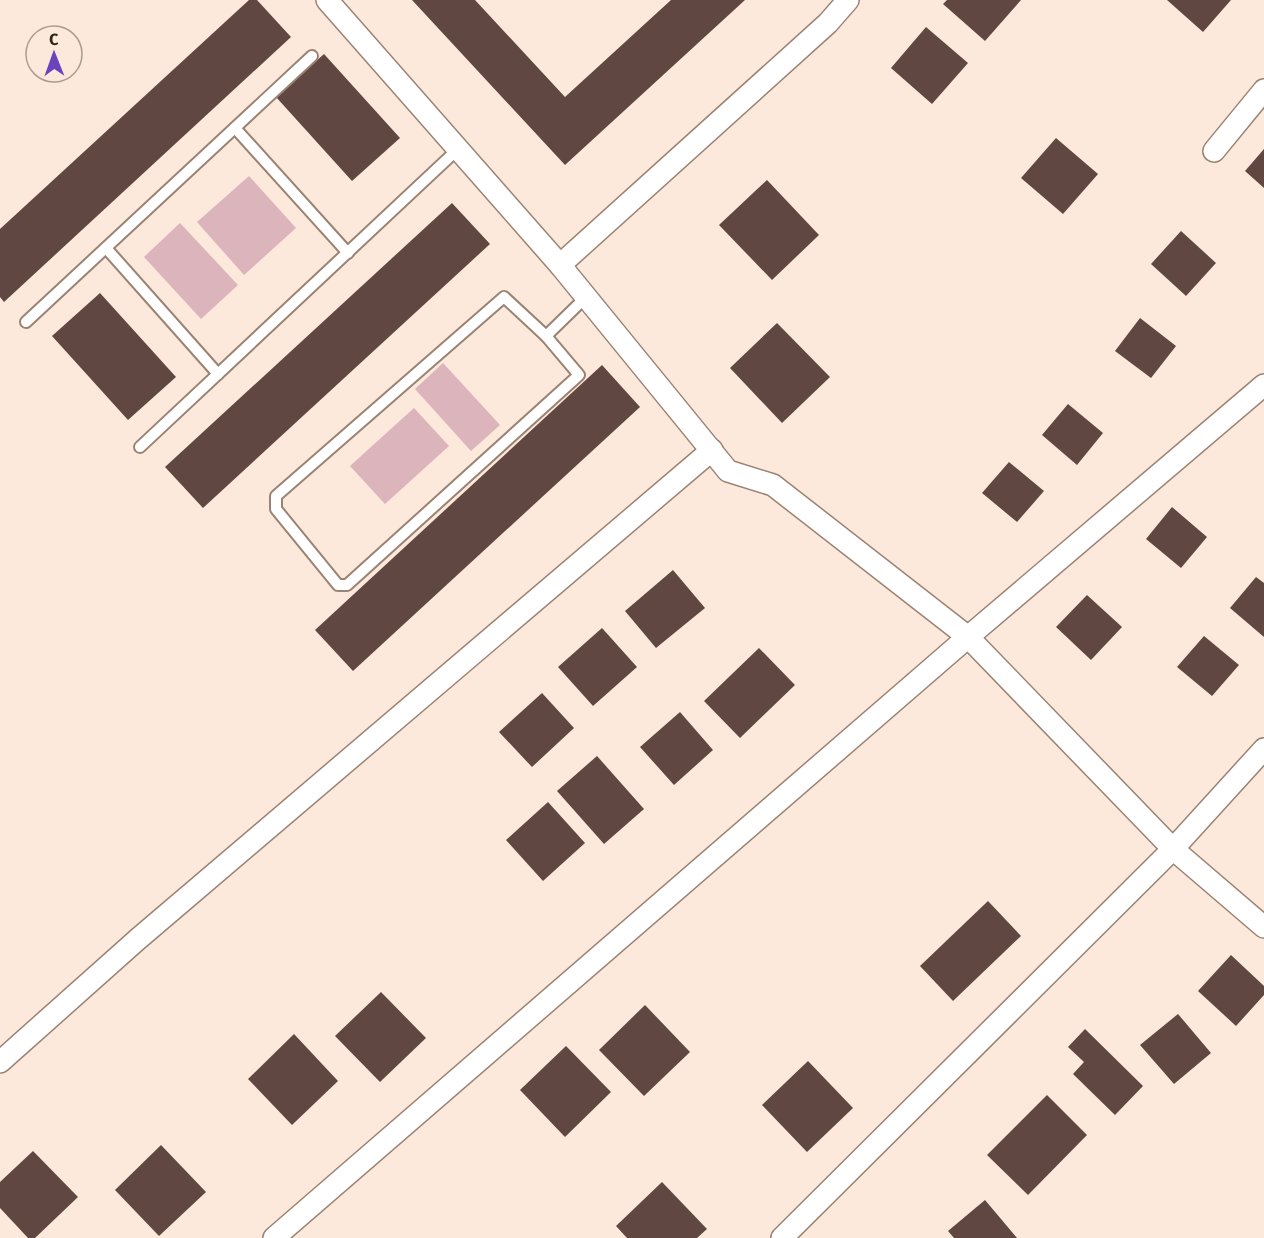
<svg xmlns="http://www.w3.org/2000/svg" width="1264" height="1238" font-family="'Fira Sans',sans-serif">
<rect width="100%" height="100%" fill="#fde9db"/>
<!-- green -->
<g fill="#dcb4bb">
<polygon points="249,176 296,228 244,275 197,222"/>
<polygon points="180,223 238,285 201,319 144,257"/>
<polygon points="443,363 500,425 471,451 415,389"/>
<polygon points="414,408 449,446 385,504 350,466"/>
</g>
<!-- building -->
<g fill="#604742">
<polygon points="249,0 257,0 291,37 4,302 0,297 0,229"/>
<polygon points="412,0 475,0 565,97 671,0 745,0 565,165"/>
<polygon points="947,0 1021,0 985,41 943,4"/>
<polygon points="1167,0 1231,0 1203,32"/>
<polygon points="926,27 968,63 932,104 891,68"/>
<polygon points="324,54 400,138 352,181 276,97"/>
<polygon points="1056,138 1098,174 1063,214 1021,178"/>
<polygon points="1264,149 1264,188 1245,171"/>
<polygon points="767,180 819,235 772,280 719,225"/>
<polygon points="452,203 490,244 203,508 165,467"/>
<polygon points="1181,231 1216,263 1186,296 1151,264"/>
<polygon points="100,293 176,377 128,420 52,336"/>
<polygon points="1140,318 1176,346 1151,378 1115,351"/>
<polygon points="777,323 830,377 782,423 730,368"/>
<polygon points="602,365 640,407 353,671 315,630"/>
<polygon points="1068,404 1103,433 1077,465 1042,435"/>
<polygon points="1009,462 1044,491 1017,522 982,493"/>
<polygon points="1172,507 1207,537 1181,568 1146,539"/>
<polygon points="673,570 705,608 656,648 625,611"/>
<polygon points="1256,577 1264,583 1264,637 1230,608"/>
<polygon points="1087,595 1122,627 1091,660 1056,627"/>
<polygon points="602,628 637,667 593,706 558,667"/>
<polygon points="1204,636 1239,665 1212,696 1177,667"/>
<polygon points="759,648 795,685 740,738 704,701"/>
<polygon points="542,693 574,728 532,767 499,732"/>
<polygon points="680,712 713,750 674,785 640,747"/>
<polygon points="597,756 644,809 604,844 557,791"/>
<polygon points="548,802 585,843 543,881 506,840"/>
<polygon points="988,901 1021,936 953,1001 920,966"/>
<polygon points="1231,955 1264,986 1264,995 1236,1026 1198,991"/>
<polygon points="381,992 426,1038 380,1082 335,1036"/>
<polygon points="645,1005 690,1052 644,1096 599,1050"/>
<polygon points="1178,1014 1211,1053 1174,1084 1140,1045"/>
<polygon points="1085,1029 1143,1086 1115,1115 1073,1074 1084,1062 1068,1047"/>
<polygon points="294,1034 338,1081 292,1125 248,1079"/>
<polygon points="566,1046 611,1092 565,1137 520,1090"/>
<polygon points="808,1061 853,1108 807,1152 762,1105"/>
<polygon points="1047,1095 1087,1135 1028,1195 987,1155"/>
<polygon points="161,1145 206,1192 159,1236 115,1190"/>
<polygon points="33,1151 78,1197 35,1238 28,1238 0,1208 0,1182"/>
<polygon points="662,1182 707,1229 697,1238 627,1238 616,1226"/>
<polygon points="985,1200 1017,1238 954,1238 948,1231"/>
</g>
<g fill="none" stroke-linecap="round" stroke-linejoin="round">
<!-- lane casing -->
<g stroke="#9a8373" stroke-width="14">
<g id="lane">
<polyline points="235,128 348,253"/>
<polyline points="106,248 218,374"/>
<polygon points="504,297 546,336 579,375 347,585 338,585 276,509 276,496"/>
<polyline points="26,322 312,56"/>
<polyline points="546,336 585,298"/>
<polyline points="140,447 458,149"/>
</g>
</g>
<!-- street casing -->
<g stroke="#9a8373" stroke-width="24">
<g id="street">
<polyline points="327,0 560,265 728,471 773,485 968,637 1173,849 1264,927"/>
<polyline points="1214,151 1264,90"/>
<polyline points="560,265 828,23 848,0"/>
<polyline points="0,1062 138,939 712,450"/>
<polyline points="274,1238 968,637 1264,385"/>
<polyline points="782,1238 1173,849 1264,749"/>
</g>
</g>
<!-- lane -->
<use href="#lane" stroke="#fff" stroke-width="10"/>
<!-- street -->
<use href="#street" stroke="#fff" stroke-width="21"/>
</g>
<!-- north arrow -->
<g transform="translate(54 54) rotate(359)"><circle r="28" fill="#fde9db" stroke="#aa9b90" stroke-width="1.5"/>
<path d="M0-4.5L10 22L0 15L-10 22Z" fill="#6944bc"/>
<text y="-9" font-size="16" font-weight="bold" text-anchor="middle" fill="#2e251f">С</text>
</g>
</svg>
